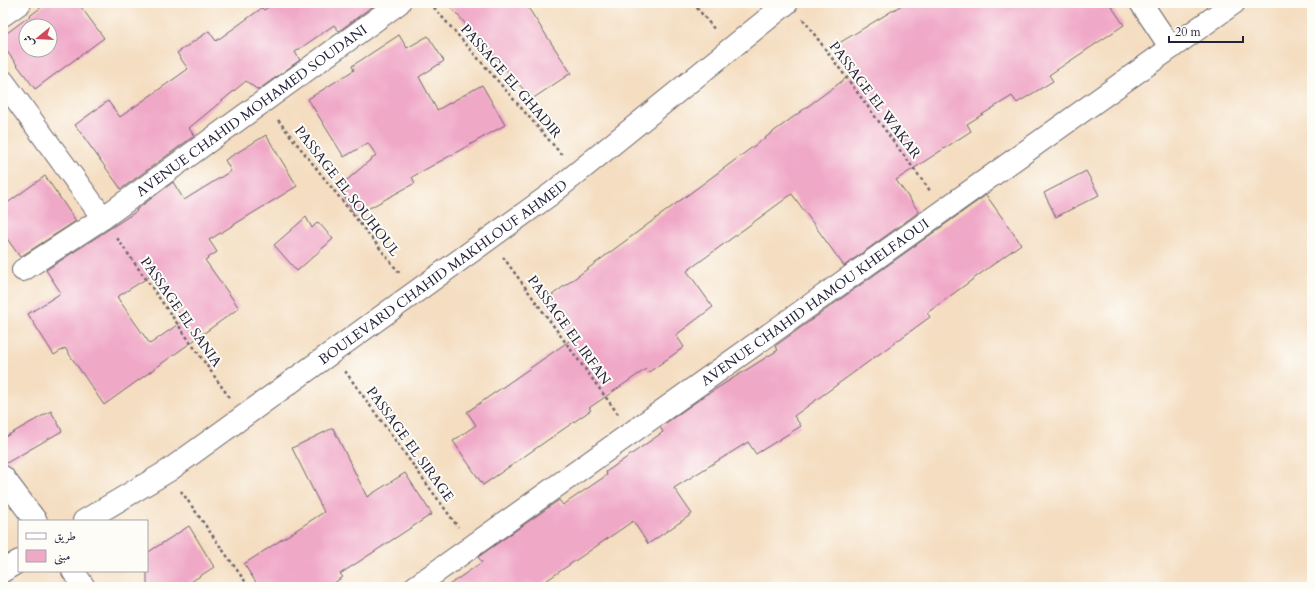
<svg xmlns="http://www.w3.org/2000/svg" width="1315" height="590" font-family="Cardo,Amiri,serif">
<rect width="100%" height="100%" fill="#fdfcf7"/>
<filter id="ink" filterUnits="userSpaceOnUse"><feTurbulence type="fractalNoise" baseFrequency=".025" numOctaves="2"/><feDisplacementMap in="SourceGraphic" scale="8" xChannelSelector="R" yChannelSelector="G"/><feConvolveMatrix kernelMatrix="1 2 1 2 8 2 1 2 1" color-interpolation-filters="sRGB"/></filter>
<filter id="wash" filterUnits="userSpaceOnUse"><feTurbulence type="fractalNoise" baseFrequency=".012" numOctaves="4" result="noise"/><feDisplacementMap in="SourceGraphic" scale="16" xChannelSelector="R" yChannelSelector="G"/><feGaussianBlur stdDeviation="0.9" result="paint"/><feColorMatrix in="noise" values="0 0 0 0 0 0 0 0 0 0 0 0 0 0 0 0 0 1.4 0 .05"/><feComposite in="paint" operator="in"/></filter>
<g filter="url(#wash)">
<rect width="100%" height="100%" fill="#f4ddc0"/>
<g id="blocks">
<!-- building -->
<g fill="#f0a8c7" fill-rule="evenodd">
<path d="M47,3H78L104,38L35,89L3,46V36ZM26,26H50V50H26Z"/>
<polygon points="274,3 377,3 339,31 334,25 295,52 300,60 258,90 246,81 189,128 194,136 121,189 75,125 108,101 120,117 188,69 177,53 209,31 216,41 262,8 264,10"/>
<polygon points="447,3 525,3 571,73 532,99"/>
<polygon points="905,3 1109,3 1124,25 1049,75 1053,81 1017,103 1012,96 967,124 971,131 896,180 919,212 844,266 792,194 687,271 713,307 676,335 684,347 649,372 646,369 589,408 591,410 483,485 453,441 476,425 467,412 572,339 544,301 853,73 836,45"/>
<polygon points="399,35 407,48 428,36 444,61 419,77 437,110 482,85 505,125 412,177 415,183 355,216 339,187 376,155 368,143 344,157 308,99 354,70 352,66"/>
<path d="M266,135L297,186L209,240L217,252L205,260L239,308L104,405L65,348L54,355L28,314L61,293L46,270L137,211L136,210L173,182L184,200L231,171L225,160ZM152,275L184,320L150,344L117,297Z"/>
<polygon points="1086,171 1099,195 1056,217 1044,193"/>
<polygon points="45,176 76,221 20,257 3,233 3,206"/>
<polygon points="986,195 1021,244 927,313 930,317 794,416 801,426 756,454 748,442 674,488 692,514 648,544 633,521 537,587 446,587 482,562 478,557 559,500 563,505 607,475 606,472 663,432 660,427 703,397 778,350 775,346"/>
<polygon points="306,217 312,228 318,222 333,239 297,271 274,245"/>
<polygon points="51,411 62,431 3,465 3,438"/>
<polygon points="333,428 367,497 405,473 432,514 340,574 343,577 328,587 259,587 244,564 324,512 292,448"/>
<polygon points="189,526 214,567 183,587 147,587 147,553"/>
</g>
</g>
</g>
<g filter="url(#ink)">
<use href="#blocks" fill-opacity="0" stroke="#6c636a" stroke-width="1"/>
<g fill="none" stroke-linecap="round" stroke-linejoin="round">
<!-- minor casing -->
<g stroke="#6c636a" stroke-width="24">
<g id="minor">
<polyline points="1141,3 1171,48"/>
<polyline points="3,15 20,3"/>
<path id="s1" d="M3,81L103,218L399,3"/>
<polyline points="23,270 103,218"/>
<polyline points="3,477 36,521"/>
<polyline points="73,571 84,587"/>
<path id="s2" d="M415,587L1234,3"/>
</g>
</g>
<!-- major casing -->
<g stroke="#6c636a" stroke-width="24">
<g id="major">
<path id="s3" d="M84,521L168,471L551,194L787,3"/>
<polyline points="3,571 19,561"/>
</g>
</g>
<!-- path -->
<g stroke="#6c636a" stroke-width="2.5" stroke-dasharray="3 3" stroke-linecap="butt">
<polyline points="430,3 562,155"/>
<polyline points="693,3 715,30"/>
<polyline points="803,19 931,192"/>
<polyline points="278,120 401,275"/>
<polyline points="117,238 229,397"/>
<polyline points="503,257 618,414"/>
<polyline points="345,371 458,527"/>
<polyline points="181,491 249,587"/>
</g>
<!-- minor -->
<use href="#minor" stroke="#fff" stroke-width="22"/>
<!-- major -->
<use href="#major" stroke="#fff" stroke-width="22"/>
</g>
</g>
<g text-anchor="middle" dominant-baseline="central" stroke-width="4" stroke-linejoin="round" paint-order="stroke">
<!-- street labels -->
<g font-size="14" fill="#22223b" stroke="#fdfcf7">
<text transform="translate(511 81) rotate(49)">PASSAGE EL GHADIR</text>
<text transform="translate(875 100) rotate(53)">PASSAGE EL WAKAR</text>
<text stroke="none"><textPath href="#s1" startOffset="353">AVENUE CHAHID MOHAMED SOUDANI</textPath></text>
<text transform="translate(347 191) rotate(52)">PASSAGE EL SOUHOUL</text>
<text stroke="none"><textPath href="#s3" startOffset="437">BOULEVARD CHAHID MAKHLOUF AHMED</textPath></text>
<text stroke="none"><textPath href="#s2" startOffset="491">AVENUE CHAHID HAMOU KHELFAOUI</textPath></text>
<text transform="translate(181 312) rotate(55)">PASSAGE EL SANIA</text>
<text transform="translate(569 330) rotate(54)">PASSAGE EL IRFAN</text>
<text transform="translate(410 444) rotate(54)">PASSAGE EL SIRAGE</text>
</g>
</g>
<!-- margin -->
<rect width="1315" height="590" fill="none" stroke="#fdfcf7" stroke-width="16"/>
<!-- legend -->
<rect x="18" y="520" width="130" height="52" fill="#fdfcf7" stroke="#a5a5ac"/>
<rect x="26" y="533" width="20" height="6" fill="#ffffff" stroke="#a5a5ac"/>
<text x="54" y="540" font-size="12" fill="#22223b">طريق</text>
<rect x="26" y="550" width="20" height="12" fill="#f0a8c7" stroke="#a5a5ac"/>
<text x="54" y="560" font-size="12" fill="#22223b">مبنى</text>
<!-- north arrow -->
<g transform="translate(38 38) rotate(252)"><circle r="19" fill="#fdfcf7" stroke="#a5a5ac"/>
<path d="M0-3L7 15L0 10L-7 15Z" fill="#d1495b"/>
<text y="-6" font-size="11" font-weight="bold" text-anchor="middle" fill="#22223b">ش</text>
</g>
<!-- scale -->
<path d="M1169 36v6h74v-6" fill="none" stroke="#22223b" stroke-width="2"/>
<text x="1175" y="36" font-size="12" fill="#22223b" stroke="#fdfcf7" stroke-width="3" paint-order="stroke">20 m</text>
</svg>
